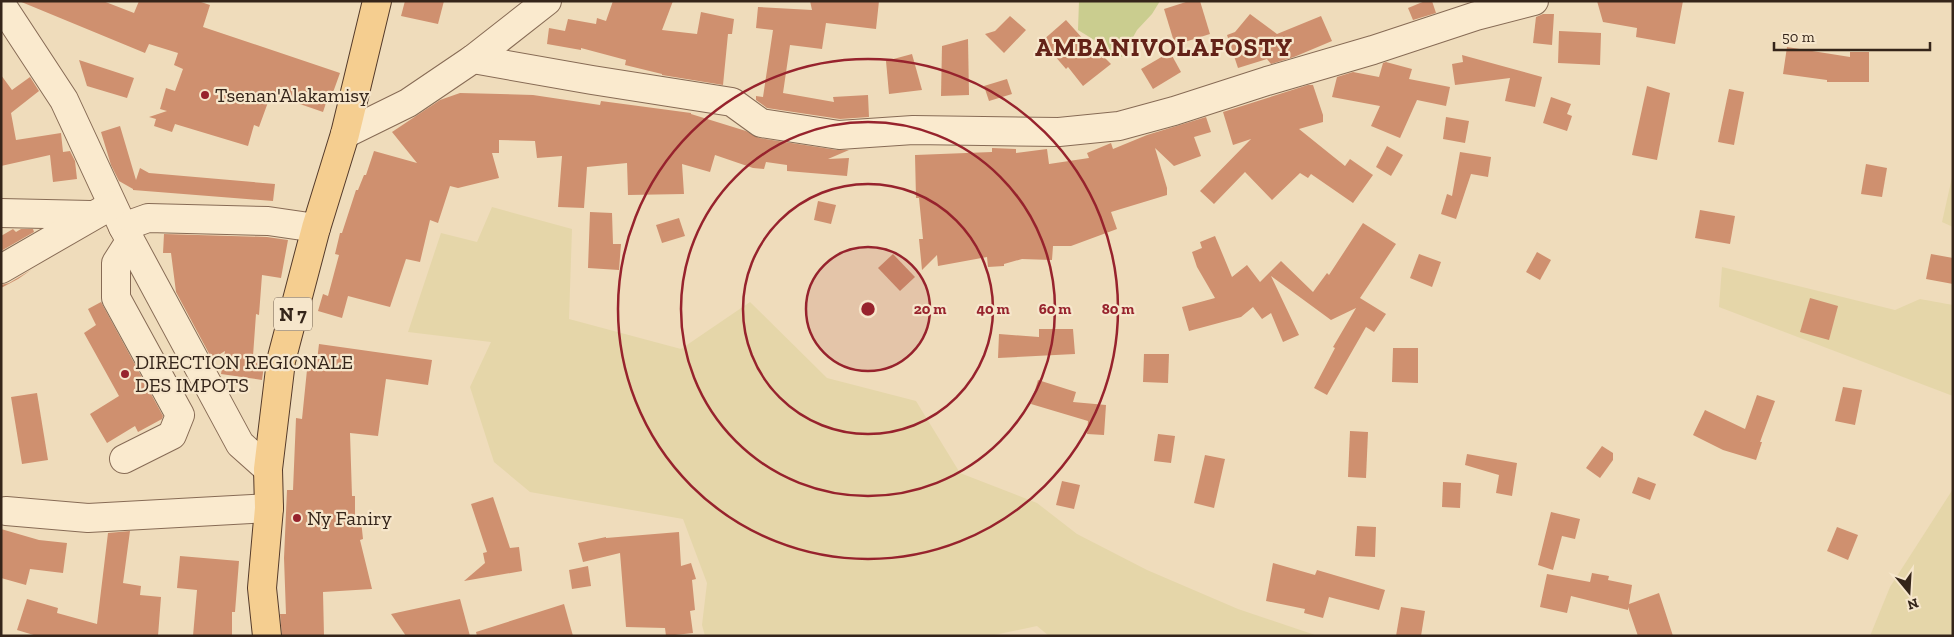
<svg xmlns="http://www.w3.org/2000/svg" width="1954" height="637" font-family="'Zilla Slab',serif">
<rect width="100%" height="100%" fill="#efdcbb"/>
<!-- farmland -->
<g fill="#e5d6a9">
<polygon points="1953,173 1953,227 1942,222"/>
<polygon points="492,207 572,229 569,319 681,349 750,302 827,378 916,401 960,473 1037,503 1077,534 1147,570 1238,609 1318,636 1049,636 1037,626 989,636 705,636 702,625 707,583 683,519 530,492 494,462 470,387 491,342 408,332 441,233 477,242"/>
<polygon points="1722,267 1895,310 1920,299 1953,305 1953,396 1719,307"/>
<polygon points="1953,489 1953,636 1870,636 1890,587"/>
</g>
<!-- green -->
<polygon fill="#cacd8f" points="1079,1 1160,1 1152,14 1137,30 1122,57 1078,30"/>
<!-- building -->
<g fill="#cf906f">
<polygon points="19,1 103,1 134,13 139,1 198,1 210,5 203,27 340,73 331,98 328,97 323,112 271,94 259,127 254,125 248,146 175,124 172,132 154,126 156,119 149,117 167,111 160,109 166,88 175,91 183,69 174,65 178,53 149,44 145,53"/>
<polygon points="405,1 444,1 438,24 401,16"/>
<polygon points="613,1 673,1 662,30 697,34 701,12 734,19 732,34 728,34 723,85 662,75 662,74 625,65 626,60 581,48 581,50 547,44 549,28 565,31 568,19 596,24 597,18 606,21"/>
<polygon points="810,1 879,1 876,29 826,23 822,49 790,45 783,93 834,102 833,97 868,95 869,117 840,119 767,108 756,100 756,96 763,97 773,30 756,28 758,7 812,10"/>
<polygon points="1189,1 1200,1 1210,34 1175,45 1164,9"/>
<polygon points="1425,1 1432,1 1436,13 1413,20 1408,8"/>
<polygon points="1597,1 1683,1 1675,44 1636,37 1637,28 1603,22"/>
<polygon points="1250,14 1277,34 1321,16 1332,41 1294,57 1271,64 1267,59 1238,68 1227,35 1235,32"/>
<polygon points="1543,14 1554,14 1552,45 1533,43 1536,17"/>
<polygon points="1010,16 1026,30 1004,53 985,34 995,31"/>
<polygon points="1066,20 1093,50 1095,48 1111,64 1083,86 1068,67 1066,69 1042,41"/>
<polygon points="1559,31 1601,33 1600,65 1558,63"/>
<polygon points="968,39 969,95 941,96 942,46"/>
<polygon points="1787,47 1850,57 1850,52 1869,52 1869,82 1827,82 1827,80 1783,74"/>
<polygon points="1170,52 1181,72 1153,89 1141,69"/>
<polygon points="912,54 922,90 889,94 886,61"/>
<polygon points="1462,55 1542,77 1535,107 1505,101 1510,78 1455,85 1452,64 1463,62"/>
<polygon points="79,60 134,78 127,98 87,86"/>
<polygon points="1386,62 1412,69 1409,79 1450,87 1446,106 1417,100 1400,138 1371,126 1380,106 1332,97 1337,77 1353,72 1379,77 1383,63"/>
<polygon points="1,75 12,90 30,77 39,91 11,113 16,140 61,133 63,152 70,151 75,161 77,179 53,182 50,155 1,166"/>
<polygon points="1007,79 1012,94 989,101 984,86"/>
<polygon points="1308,85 1313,85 1323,115 1323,122 1299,129 1345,166 1350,159 1373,175 1353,203 1311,174 1308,178 1300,173 1272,200 1245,172 1214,204 1200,191 1251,139 1233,145 1223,112"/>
<polygon points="1647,86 1670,93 1657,160 1632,155"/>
<polygon points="1729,89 1744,92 1734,145 1718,142"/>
<polygon points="460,93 533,95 600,105 601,101 691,113 691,114 746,131 759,138 837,150 849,150 828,159 849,158 847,176 787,171 787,165 766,162 764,169 753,168 715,155 710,172 682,164 684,194 628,195 627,163 587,167 584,208 558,207 562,156 537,158 535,141 499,140 499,153 492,153 499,178 458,188 450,186 438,223 430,220 420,262 406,259 390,307 348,296 342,318 318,311 323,294 328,296 339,255 335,254 340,233 342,233 356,190 358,190 364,175 366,175 374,151 417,163 392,132 440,100"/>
<polygon points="1551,97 1571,104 1567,114 1572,116 1567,131 1543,123"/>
<polygon points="1206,117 1211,132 1194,137 1201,156 1174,166 1155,148 1167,188 1167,195 1111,212 1117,229 1071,246 1053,246 1052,260 1022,259 1004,264 1004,266 988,267 987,257 938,266 937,255 922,270 919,239 923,239 919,198 916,198 915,155 992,152 992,148 1016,149 1016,153 1047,149 1049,164 1089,158 1087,153 1111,143 1113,149 1147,135"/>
<polygon points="1446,117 1469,121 1465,143 1443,139"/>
<polygon points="120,126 136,180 140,168 149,173 275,184 273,201 133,190 133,189 119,181 111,165 101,132"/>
<polygon points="1387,146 1403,155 1391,176 1376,167"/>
<polygon points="1460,152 1491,157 1488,177 1471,174 1456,219 1441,214 1447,194 1452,196"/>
<polygon points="1866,164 1887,168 1882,197 1861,194"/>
<polygon points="818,201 836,205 831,224 814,220"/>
<polygon points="1700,210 1735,216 1730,244 1695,238"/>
<polygon points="590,212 612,213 613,244 621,244 619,270 588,268"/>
<polygon points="679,218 685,236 662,243 656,225"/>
<polygon points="1363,223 1396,244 1360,298 1386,314 1374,332 1366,327 1327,395 1314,388 1335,348 1333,347 1356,308 1331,320 1271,276 1299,335 1283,342 1271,313 1262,319 1253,307 1241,317 1189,331 1182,307 1215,298 1197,267 1192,252 1202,248 1200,242 1215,236 1232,277 1247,265 1260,282 1281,261 1313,292 1327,273 1329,275"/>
<polygon points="13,229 16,232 21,229 33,229 34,232 1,251 1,236"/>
<polygon points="164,234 267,237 288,240 281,278 262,275 259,315 256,314 253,356 265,358 262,380 221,374 225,351 212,359 176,292 171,253 163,253"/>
<polygon points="1537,252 1551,260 1540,280 1526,272"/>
<polygon points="893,254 915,277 900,291 878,268"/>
<polygon points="1419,254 1441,262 1432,287 1410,278"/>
<polygon points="1931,254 1953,258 1953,284 1926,279"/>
<polygon points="31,270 18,279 1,288 1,285 9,283"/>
<polygon points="1810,298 1838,306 1829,340 1800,332"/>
<polygon points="101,302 163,416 162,419 138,432 135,426 107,443 90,414 119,396 84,333 96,325 88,309"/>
<polygon points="1039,329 1073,329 1075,354 998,358 999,334 1039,337"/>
<polygon points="319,344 432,360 428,385 386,379 378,436 350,433 352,496 355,496 355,521 361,520 363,539 360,540 372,589 323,592 324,636 282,636 280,614 286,614 284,558 287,490 293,490 296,418 302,419 308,360 317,361"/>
<polygon points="1393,348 1418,348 1418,383 1392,382"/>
<polygon points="1144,354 1169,354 1168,383 1143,382"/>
<polygon points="1038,380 1076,392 1073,402 1106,405 1104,435 1087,434 1088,421 1031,404"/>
<polygon points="1843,387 1862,390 1855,425 1835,421"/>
<polygon points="37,393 48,460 22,464 11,397"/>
<polygon points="1757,395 1775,401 1760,442 1762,442 1756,460 1723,450 1693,435 1705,410 1745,429"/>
<polygon points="1350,431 1368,432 1366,478 1348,477"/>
<polygon points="1158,434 1175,436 1171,463 1154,461"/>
<polygon points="1602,446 1613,453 1613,460 1600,478 1586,468"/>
<polygon points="1467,454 1517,463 1512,496 1496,493 1499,475 1465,465"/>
<polygon points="1205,455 1225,459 1214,508 1194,503"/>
<polygon points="1638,477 1656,484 1650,500 1632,493"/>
<polygon points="1062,481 1080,485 1074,509 1056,505"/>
<polygon points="1443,482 1461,483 1460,508 1442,507"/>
<polygon points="493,497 510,548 519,547 522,571 464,581 485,563 483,553 487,552 471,504"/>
<polygon points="1551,512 1580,519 1575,539 1562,536 1553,570 1538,565"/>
<polygon points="1357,526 1376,527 1375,557 1355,556"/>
<polygon points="1837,527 1858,535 1848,560 1827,551"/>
<polygon points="1,529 39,540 67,543 63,573 30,569 26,585 1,578"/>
<polygon points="130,531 123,583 141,586 140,595 161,597 158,636 37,636 17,630 27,599 58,608 57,613 97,624 108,533"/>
<polygon points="679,532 681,566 691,563 696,579 692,580 695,610 690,611 693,633 666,636 665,628 626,627 620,553 583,562 578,543 606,537 606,538"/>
<polygon points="180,556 239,561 235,612 232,612 232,636 193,636 197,590 177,588"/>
<polygon points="1273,563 1315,575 1317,570 1385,590 1379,610 1329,597 1323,618 1304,613 1305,609 1266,601"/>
<polygon points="588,566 591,586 572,589 569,570"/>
<polygon points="1592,573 1609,576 1608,580 1632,585 1629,604 1659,593 1673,636 1638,636 1628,607 1628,610 1571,596 1567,613 1540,607 1547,574 1590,582"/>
<polygon points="460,599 470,636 406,636 391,614"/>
<polygon points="564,604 573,636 477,636 476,632"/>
<polygon points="1401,607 1425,611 1421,636 1396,636"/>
</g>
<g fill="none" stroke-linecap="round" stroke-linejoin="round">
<!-- minor casing -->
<g stroke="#876b55" stroke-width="30">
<g id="minor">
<polyline points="1,4 64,100 123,227 240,444 268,469"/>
<polyline points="473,59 592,80 732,102 761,123 839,135 913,130 1059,132 1119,126 1174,111 1267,81 1373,50 1476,16 1534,1"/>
<polyline points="345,134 408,103 473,59 547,1"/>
<polyline points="1,213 91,215"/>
<polyline points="123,227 148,218 268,221 316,228"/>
<polyline points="1,269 112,205"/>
<polyline points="124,459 172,435 180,415 116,298 116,263 130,241"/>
<polyline points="6,511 88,518 269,508"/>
</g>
</g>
<!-- major casing -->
<g stroke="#543a2a" stroke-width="30">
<polyline id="major" points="267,636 262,588 269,508 268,469 281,361 316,228 345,134 377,1"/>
</g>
<!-- minor -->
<use href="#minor" stroke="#faeace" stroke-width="28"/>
<!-- major -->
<use href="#major" stroke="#f5ce90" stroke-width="28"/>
</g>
<!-- distance rings -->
<circle cx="868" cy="309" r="62" fill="#97232d" fill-opacity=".12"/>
<g fill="none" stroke="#97232d" stroke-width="2.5">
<circle cx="868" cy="309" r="62"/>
<circle cx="868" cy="309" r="125"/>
<circle cx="868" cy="309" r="187"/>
<circle cx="868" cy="309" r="250"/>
</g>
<!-- markers -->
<g fill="#97232d" stroke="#f6e6cb" stroke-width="2">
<circle cx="205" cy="95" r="5"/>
<circle cx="125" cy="374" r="5"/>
<circle cx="297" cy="518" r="5"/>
</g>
<g text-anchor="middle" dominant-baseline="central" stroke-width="4.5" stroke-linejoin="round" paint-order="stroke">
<!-- shield labels -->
<rect fill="#f6e6cb" stroke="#6f5f4f" stroke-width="1" x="274" y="297.5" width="38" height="33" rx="4"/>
<g font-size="19" font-weight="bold" fill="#35251a">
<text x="293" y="314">N 7</text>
</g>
<!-- poi labels -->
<g font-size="20" fill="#35251a" stroke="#f6e6cb" text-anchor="start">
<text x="215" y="95">Tsenan'Alakamisy</text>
<text x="135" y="362">DIRECTION REGIONALE<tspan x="135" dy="23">DES IMPOTS</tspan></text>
<text x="307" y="518">Ny Faniry</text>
</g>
<!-- district labels -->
<g font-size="25" font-weight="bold" letter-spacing="1" fill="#632218" stroke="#f6e6cb">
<text x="1164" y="47">AMBANIVOLAFOSTY</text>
</g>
</g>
<circle cx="868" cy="309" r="8" fill="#97232d" stroke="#f6e6cb" stroke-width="2.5"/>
<g font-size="15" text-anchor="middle" font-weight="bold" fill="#97232d" stroke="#f6e6cb" stroke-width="4.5" stroke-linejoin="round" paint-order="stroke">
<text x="930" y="314">20 m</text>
<text x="993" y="314">40 m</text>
<text x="1055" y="314">60 m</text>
<text x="1118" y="314">80 m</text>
</g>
<!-- border -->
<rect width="1954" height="637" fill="none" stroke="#35251a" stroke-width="5"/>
<!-- north arrow -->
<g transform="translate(1909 592) rotate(162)" stroke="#f6e6cb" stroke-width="4" paint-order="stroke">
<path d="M0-4L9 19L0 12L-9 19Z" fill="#35251a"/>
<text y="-8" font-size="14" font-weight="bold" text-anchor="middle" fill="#35251a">N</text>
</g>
<!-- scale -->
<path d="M1774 42v8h156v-8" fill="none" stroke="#35251a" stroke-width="2.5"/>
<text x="1782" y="42" font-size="15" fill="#35251a" stroke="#f6e6cb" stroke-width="4" paint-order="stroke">50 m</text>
</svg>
